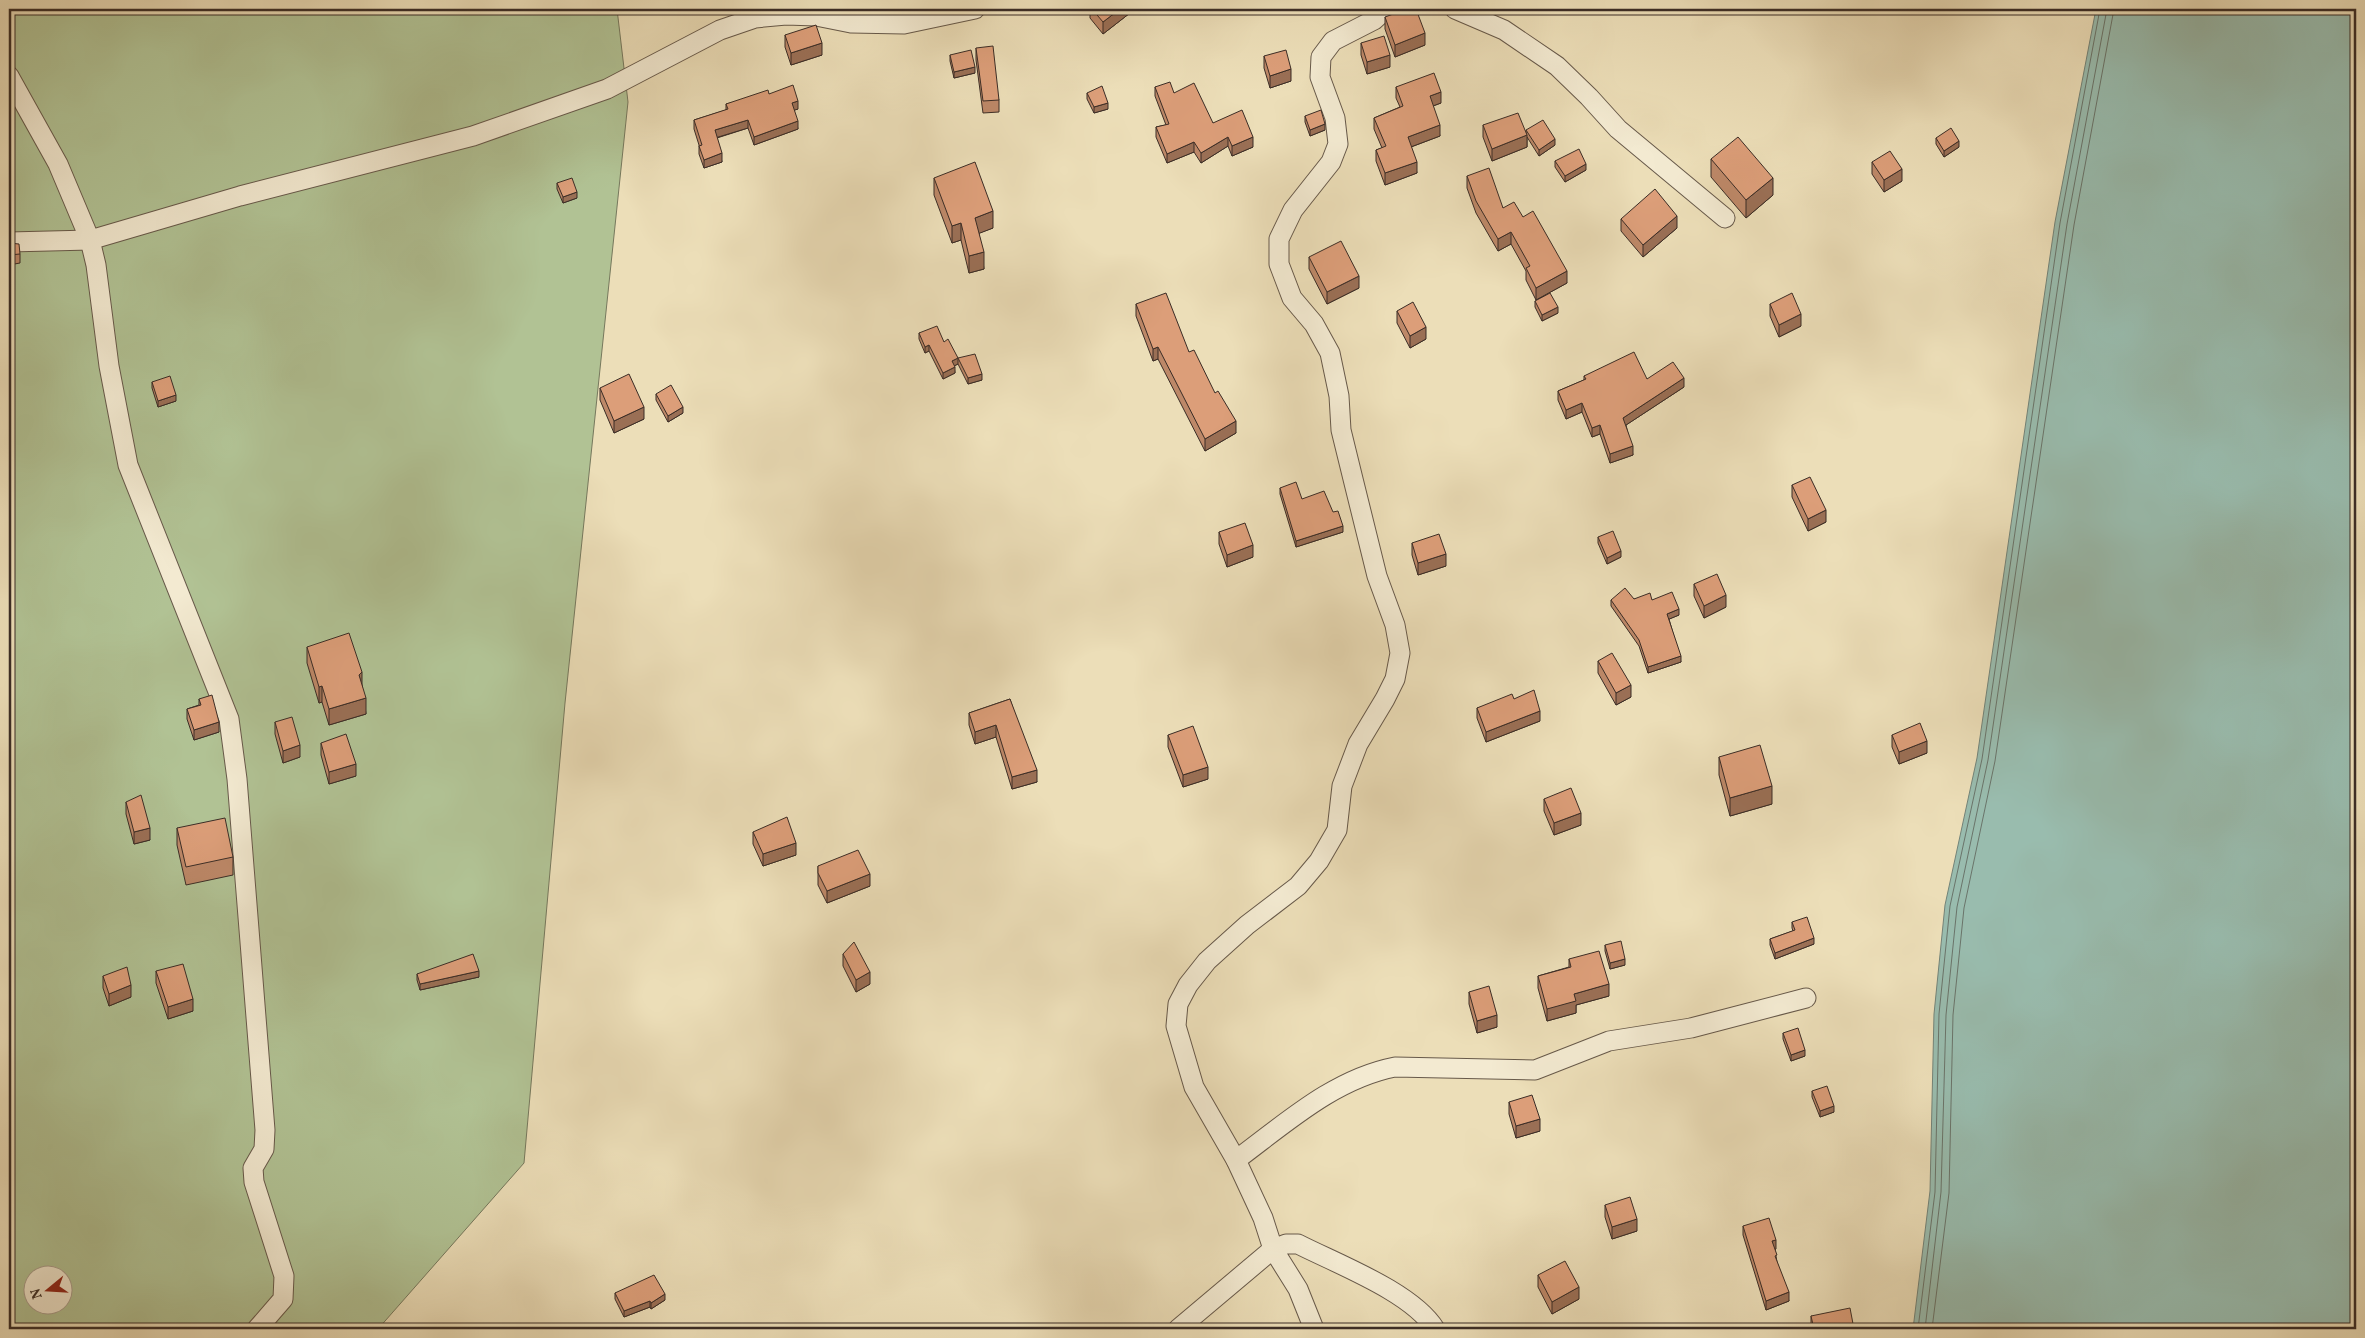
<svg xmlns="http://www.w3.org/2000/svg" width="2365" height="1338" font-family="Vollkorn,serif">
<rect width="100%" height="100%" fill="#ecdeb8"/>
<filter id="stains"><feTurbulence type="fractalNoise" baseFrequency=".004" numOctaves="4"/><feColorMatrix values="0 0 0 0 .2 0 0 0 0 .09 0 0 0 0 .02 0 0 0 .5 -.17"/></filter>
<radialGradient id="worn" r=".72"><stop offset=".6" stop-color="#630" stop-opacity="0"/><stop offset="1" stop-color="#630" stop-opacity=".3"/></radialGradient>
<!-- green -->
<path fill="#b1c294" stroke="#76785d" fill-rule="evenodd" d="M9,9H617L628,102L565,703L524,1163L378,1329H9ZM32,1276H62V1306H32Z"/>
<!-- water -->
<polygon fill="#99bcae" stroke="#738378" points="2096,9 2356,9 2356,1329 1913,1329 1930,1191 1934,1014 1945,905 1977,758 2055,222"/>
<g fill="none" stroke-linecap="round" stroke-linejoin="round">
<!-- shore -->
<g stroke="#6a746a" stroke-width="1">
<polyline points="1918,1329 1935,1192 1939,1014 1950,906 1982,759 2060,223 2100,9"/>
<polyline points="1925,1329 1941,1192 1946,1015 1957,907 1988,760 2067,224 2107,9"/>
<polyline points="1932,1329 1949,1193 1953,1015 1964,908 1995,761 2074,225 2114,9"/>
</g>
<!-- minor casing -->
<g stroke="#67594a" stroke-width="21">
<g id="minor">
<polyline points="1455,9 1504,30 1557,66 1589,97 1618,129 1725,218"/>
<polyline points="9,76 58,164 90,240 96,265 109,366 128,465 229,719 237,779 265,1130 264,1149 253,1168 254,1182 284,1276 283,1299 257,1329"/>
<polyline points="9,242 90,240 240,196 473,136 607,89 720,30 755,18 786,15 816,16 851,23 904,24 975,9"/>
<path d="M1236,1160C1286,1123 1334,1079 1395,1067L1535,1070L1609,1041L1691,1028L1806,998"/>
<polyline points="1178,1329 1273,1249 1263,1218 1236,1160 1194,1087 1176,1026 1178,1004 1188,985 1207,961 1247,925 1298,886 1319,861 1337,830 1342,786 1358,744 1385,699 1395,679 1400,653 1395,625 1377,576 1354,483 1341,430 1339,396 1330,353 1314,324 1292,298 1279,264 1279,239 1293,210 1331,162 1338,144 1335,118 1320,77 1321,57 1333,41 1374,20 1386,9"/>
<path d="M1314,1329L1298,1289L1273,1249L1286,1244H1298C1337,1264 1412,1292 1435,1329"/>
</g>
</g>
<!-- minor -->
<use href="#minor" stroke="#f3ead1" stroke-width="19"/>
</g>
<!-- wall -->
<g fill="#bd8868" stroke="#3b2d26">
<polygon points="1090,9 1130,9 1130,13 1103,34 1090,18"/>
<polygon points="1385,17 1425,45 1395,57 1385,29"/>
<polygon points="785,35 822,55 791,65 785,47"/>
<polygon points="1361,43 1390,67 1367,74 1361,55"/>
<polygon points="976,48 999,100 999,112 983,113 976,60"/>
<polygon points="950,55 975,73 954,78 950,61"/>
<polygon points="1264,56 1291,81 1270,88 1264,68"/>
<polygon points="1155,87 1174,93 1213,123 1253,147 1232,156 1228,146 1201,163 1194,152 1167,163 1156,137 1156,127 1166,125 1155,96"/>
<polygon points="1396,87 1441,103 1433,106 1440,136 1411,147 1417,173 1385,185 1376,161 1376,150 1382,148 1374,129 1374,118 1400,107 1396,98"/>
<polygon points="1087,93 1108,109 1094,113 1087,99"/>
<polygon points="769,94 798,109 794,110 798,129 754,145 748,128 717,138 722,162 704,168 699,154 699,145 694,129 694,120 726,110 726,104"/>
<polygon points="1305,116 1325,130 1310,136 1305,122"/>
<polygon points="1483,125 1526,134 1526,130 1555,145 1539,156 1527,137 1527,147 1492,161 1483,137"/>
<polygon points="1936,138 1959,147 1944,157 1936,144"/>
<polygon points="1711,159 1773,195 1746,218 1711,177"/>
<polygon points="1555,161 1586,170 1565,182 1555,167"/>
<polygon points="1872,162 1902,181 1884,192 1872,174"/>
<polygon points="1467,176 1503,208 1523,217 1567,283 1536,300 1526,280 1526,271 1511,244 1498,251 1476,213 1467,188"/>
<polygon points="934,178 993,228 979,233 984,269 969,273 961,240 952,243 934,195"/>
<polygon points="557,183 577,198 563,203 557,189"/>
<polygon points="1621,219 1677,228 1643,257 1621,231"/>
<polygon points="9,243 20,254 20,263 9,265"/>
<polygon points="1309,257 1359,288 1327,304 1309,269"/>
<polygon points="1535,301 1558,313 1542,321 1535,307"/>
<polygon points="1136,304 1189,352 1236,433 1205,451 1158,359 1153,361 1136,316"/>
<polygon points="1770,304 1801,326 1779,337 1770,316"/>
<polygon points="1397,311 1426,339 1410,348 1397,323"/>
<polygon points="919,333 944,342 958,358 982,380 968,384 958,364 954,366 955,373 943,379 929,351 925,353 919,339"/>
<polygon points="1584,376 1647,379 1684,387 1626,425 1633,455 1610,463 1600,434 1592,437 1582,412 1566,419 1558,400 1558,391 1584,380"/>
<polygon points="152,382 176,401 158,407 152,388"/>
<polygon points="600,388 644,419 614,433 600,400"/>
<polygon points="656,394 683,413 668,422 656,400"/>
<polygon points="1792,485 1826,522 1808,531 1792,497"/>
<polygon points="1280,488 1302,499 1343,532 1296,547 1280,494"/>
<polygon points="1219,532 1253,557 1227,567 1219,544"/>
<polygon points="1598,537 1621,557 1607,564 1598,543"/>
<polygon points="1412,543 1446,566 1418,575 1412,555"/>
<polygon points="1694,584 1726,607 1704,618 1694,596"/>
<polygon points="1634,599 1652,600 1679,615 1669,619 1681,662 1648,673 1639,646 1611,606 1611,600"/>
<polygon points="307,647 362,685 366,714 329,725 322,702 319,703 307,663"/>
<polygon points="1598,661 1631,697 1616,705 1598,673"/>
<polygon points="199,699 219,732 194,740 187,719 187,709 199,705"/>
<polygon points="1010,699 1037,782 1012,789 996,737 975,744 969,725 969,713"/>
<polygon points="1514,699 1540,721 1486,742 1477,718 1477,708"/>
<polygon points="275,722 300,757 283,763 275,734"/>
<polygon points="1168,735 1208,779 1183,787 1168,747"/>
<polygon points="1892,735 1927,753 1899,764 1892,747"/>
<polygon points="321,743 356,776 329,784 321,755"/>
<polygon points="1719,757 1772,804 1730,816 1719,775"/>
<polygon points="1544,799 1581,825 1554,835 1544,811"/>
<polygon points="126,802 150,840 134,844 126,814"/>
<polygon points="177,828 233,857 233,875 186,885 177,845"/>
<polygon points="753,832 796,855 763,866 753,844"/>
<polygon points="818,866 870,886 827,903 818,885"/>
<polygon points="1792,922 1814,944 1775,959 1770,945 1770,939 1793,931 1792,928"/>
<polygon points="1605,945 1625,965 1610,969 1605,951"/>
<polygon points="843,954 870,984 856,992 843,966"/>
<polygon points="1569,959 1609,996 1576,1005 1576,1013 1547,1021 1538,988 1538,976 1569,967"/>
<polygon points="156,971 193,1011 168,1019 156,983"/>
<polygon points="417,974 479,977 420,990 417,980"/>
<polygon points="103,976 131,997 109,1006 103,988"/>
<polygon points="1469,992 1497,1027 1477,1033 1469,1004"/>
<polygon points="1783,1033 1805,1056 1791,1061 1783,1039"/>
<polygon points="1812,1091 1834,1112 1820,1117 1812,1097"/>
<polygon points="1509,1102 1540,1131 1516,1138 1509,1114"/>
<polygon points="1605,1205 1637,1231 1612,1239 1605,1217"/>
<polygon points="1743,1226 1776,1249 1775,1250 1777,1262 1789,1301 1766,1310 1743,1235"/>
<polygon points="1538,1275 1579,1299 1552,1314 1538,1287"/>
<polygon points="615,1293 665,1300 651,1309 650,1307 624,1317 615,1299"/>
<polygon points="1811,1316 1854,1329 1811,1329"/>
</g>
<!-- shaded-wall -->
<g fill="#9a6f55" stroke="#3b2d26">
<polygon points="1120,9 1130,9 1130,13 1103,34 1103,22"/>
<polygon points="1425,33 1425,45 1395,57 1395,45"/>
<polygon points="822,43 822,55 791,65 791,53"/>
<polygon points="1390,55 1390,67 1367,74 1367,62"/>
<polygon points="975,67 975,73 954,78 954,72"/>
<polygon points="1291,69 1291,81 1270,88 1270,76"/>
<polygon points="1441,92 1441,103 1430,107 1430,96"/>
<polygon points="798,101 798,109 792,111 792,103"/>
<polygon points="1108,103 1108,109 1094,113 1094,107"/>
<polygon points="748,120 748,128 715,138 715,130"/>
<polygon points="798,121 798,129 754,145 754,137"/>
<polygon points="1325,124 1325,130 1310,136 1310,130"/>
<polygon points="1440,125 1440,136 1408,148 1408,137"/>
<polygon points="1527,135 1527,147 1492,161 1492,149"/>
<polygon points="1228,137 1228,146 1201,163 1201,153"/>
<polygon points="1253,137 1253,147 1232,156 1232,146"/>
<polygon points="1555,139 1555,145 1539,156 1539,150"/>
<polygon points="1959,141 1959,147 1944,157 1944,151"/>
<polygon points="1194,142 1194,152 1167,163 1167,154"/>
<polygon points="722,153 722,162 704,168 704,160"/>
<polygon points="1417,162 1417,173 1385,185 1385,173"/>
<polygon points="1586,164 1586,170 1565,182 1565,176"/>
<polygon points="1902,169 1902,181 1884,192 1884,180"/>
<polygon points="1773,178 1773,195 1746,218 1746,200"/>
<polygon points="577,192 577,198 563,203 563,197"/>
<polygon points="993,211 993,228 975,235 975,218"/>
<polygon points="1677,216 1677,228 1643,257 1643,245"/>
<polygon points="961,223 961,240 952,243 952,226"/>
<polygon points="1511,232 1511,244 1498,251 1498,239"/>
<polygon points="984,252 984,269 969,273 969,256"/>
<polygon points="1567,271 1567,283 1536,300 1536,288"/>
<polygon points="1359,276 1359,288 1327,304 1327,292"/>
<polygon points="1558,307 1558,313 1542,321 1542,315"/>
<polygon points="1801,314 1801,326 1779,337 1779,325"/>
<polygon points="1426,327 1426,339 1410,348 1410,336"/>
<polygon points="929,345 929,351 925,353 925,347"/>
<polygon points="1158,347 1158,359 1153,361 1153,349"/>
<polygon points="958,358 958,364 952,367 952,361"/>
<polygon points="955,367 955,373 943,379 943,373"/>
<polygon points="982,374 982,380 968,384 968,378"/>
<polygon points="1684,378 1684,387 1623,427 1623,418"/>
<polygon points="176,395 176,401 158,407 158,401"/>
<polygon points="1582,403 1582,412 1566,419 1566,410"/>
<polygon points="644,407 644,419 614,433 614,421"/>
<polygon points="683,407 683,413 668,422 668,416"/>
<polygon points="1236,421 1236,433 1205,451 1205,439"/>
<polygon points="1600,425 1600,434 1592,437 1592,428"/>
<polygon points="1633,446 1633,455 1610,463 1610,454"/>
<polygon points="1826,510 1826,522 1808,531 1808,519"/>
<polygon points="1343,526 1343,532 1296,547 1296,541"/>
<polygon points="1253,545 1253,557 1227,567 1227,555"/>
<polygon points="1621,551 1621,557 1607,564 1607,558"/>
<polygon points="1446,554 1446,566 1418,575 1418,563"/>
<polygon points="1726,595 1726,607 1704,618 1704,606"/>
<polygon points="1679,609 1679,615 1667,620 1667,614"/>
<polygon points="1681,656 1681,662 1648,673 1648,667"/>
<polygon points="362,672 362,688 359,675"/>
<polygon points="1631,685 1631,697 1616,705 1616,693"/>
<polygon points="322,686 322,702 319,703 319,687"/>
<polygon points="366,698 366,714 329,725 329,709"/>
<polygon points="1540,711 1540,721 1486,742 1486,732"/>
<polygon points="219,722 219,732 194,740 194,730"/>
<polygon points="996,725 996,737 975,744 975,732"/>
<polygon points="1927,741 1927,753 1899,764 1899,752"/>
<polygon points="300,745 300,757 283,763 283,751"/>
<polygon points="356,764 356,776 329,784 329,772"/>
<polygon points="1208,767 1208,779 1183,787 1183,775"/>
<polygon points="1037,770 1037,782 1012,789 1012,777"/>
<polygon points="1772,786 1772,804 1730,816 1730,798"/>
<polygon points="1581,813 1581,825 1554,835 1554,823"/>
<polygon points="150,828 150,840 134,844 134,832"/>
<polygon points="796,843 796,855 763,866 763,854"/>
<polygon points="870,874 870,886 827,903 827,891"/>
<polygon points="1814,938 1814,944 1775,959 1775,953"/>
<polygon points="1625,959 1625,965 1610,969 1610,963"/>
<polygon points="479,971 479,977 420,990 420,984"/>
<polygon points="870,972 870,984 856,992 856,980"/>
<polygon points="1609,984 1609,996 1576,1005 1576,1013 1547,1021 1547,1009 1574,994"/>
<polygon points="131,985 131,997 109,1006 109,994"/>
<polygon points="193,999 193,1011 168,1019 168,1007"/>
<polygon points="1497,1015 1497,1027 1477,1033 1477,1021"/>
<polygon points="1805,1050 1805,1056 1791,1061 1791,1055"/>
<polygon points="1834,1106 1834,1112 1820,1117 1820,1111"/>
<polygon points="1540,1119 1540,1131 1516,1138 1516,1126"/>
<polygon points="1637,1219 1637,1231 1612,1239 1612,1227"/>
<polygon points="1776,1240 1776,1249 1772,1250 1772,1241"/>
<polygon points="1579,1287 1579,1299 1552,1314 1552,1302"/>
<polygon points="1789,1292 1789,1301 1766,1310 1766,1301"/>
<polygon points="665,1294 665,1300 651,1309 651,1303"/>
<polygon points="650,1301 650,1307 624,1317 624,1311"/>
</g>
<!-- building -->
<g fill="#dc9e79" stroke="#3b2d26">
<polygon points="1092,9 1120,9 1103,22"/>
<polygon points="1407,9 1416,9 1425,33 1395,45 1385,17"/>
<polygon points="816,25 822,43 791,53 785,35"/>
<polygon points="1384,36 1390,55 1367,62 1361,43"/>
<polygon points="993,46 999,100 983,101 976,48"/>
<polygon points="971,50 975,67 954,72 950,55"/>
<polygon points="1286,50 1291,69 1270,76 1264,56"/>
<polygon points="1434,73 1441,92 1430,96 1440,125 1408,137 1417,162 1385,173 1376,150 1386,146 1374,118 1403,106 1396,87"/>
<polygon points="1170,82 1174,93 1194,83 1213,123 1242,110 1253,137 1232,146 1228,137 1201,153 1194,142 1167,154 1156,127 1169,124 1155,87"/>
<polygon points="793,85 798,101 792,103 798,121 754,137 748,120 715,130 722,153 704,160 699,146 702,145 694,120 728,109 726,104 768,90 769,94"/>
<polygon points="1102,86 1108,103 1094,107 1087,93"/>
<polygon points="1321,110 1325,124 1310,130 1305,116"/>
<polygon points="1518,113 1527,135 1492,149 1483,125"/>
<polygon points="1543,120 1555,139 1539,150 1526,130"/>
<polygon points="1951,128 1959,141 1944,151 1936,138"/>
<polygon points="1738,137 1773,178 1746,200 1711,159"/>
<polygon points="1579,149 1586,164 1565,176 1555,161"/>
<polygon points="1890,151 1902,169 1884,180 1872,162"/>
<polygon points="975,162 993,211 975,218 984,252 969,256 961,223 952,226 934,178"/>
<polygon points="1489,168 1503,208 1514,202 1523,217 1533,211 1567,271 1536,288 1526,268 1530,266 1511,232 1498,239 1476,201 1467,176"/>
<polygon points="572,178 577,192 563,197 557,183"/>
<polygon points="1655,189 1677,216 1643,245 1621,219"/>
<polygon points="1341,241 1359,276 1327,292 1309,257"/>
<polygon points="9,243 19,244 20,254 9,255"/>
<polygon points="1166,293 1189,352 1194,350 1215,393 1218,391 1236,421 1205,439 1158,347 1153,349 1136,304"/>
<polygon points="1550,293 1558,307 1542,315 1535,301"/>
<polygon points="1792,293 1801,314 1779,325 1770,304"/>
<polygon points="1413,302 1426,327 1410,336 1397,311"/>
<polygon points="937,326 944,342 948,339 958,358 952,361 955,367 943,373 929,345 925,347 919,333"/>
<polygon points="1634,352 1647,379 1673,362 1684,378 1623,418 1633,446 1610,454 1600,425 1592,428 1582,403 1566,410 1558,391 1586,379 1584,376"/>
<polygon points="975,354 982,374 968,378 958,358"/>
<polygon points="629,374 644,407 614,421 600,388"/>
<polygon points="170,376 176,395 158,401 152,382"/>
<polygon points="671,385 683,407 668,416 656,394"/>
<polygon points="1810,477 1826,510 1808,519 1792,485"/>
<polygon points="1296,482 1302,499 1324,491 1333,512 1338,511 1343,526 1296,541 1280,488"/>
<polygon points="1245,523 1253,545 1227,555 1219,532"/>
<polygon points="1613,531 1621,551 1607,558 1598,537"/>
<polygon points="1439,534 1446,554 1418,563 1412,543"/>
<polygon points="1717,574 1726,595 1704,606 1694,584"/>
<polygon points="1625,588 1634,599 1650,593 1652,600 1672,592 1679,609 1667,614 1681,656 1648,667 1639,640 1611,600"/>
<polygon points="349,633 362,672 359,675 366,698 329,709 322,686 319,687 307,647"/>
<polygon points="1612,653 1631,685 1616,693 1598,661"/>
<polygon points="1534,690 1540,711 1486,732 1477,708 1512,694 1514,699"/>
<polygon points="212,695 219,722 194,730 187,709 201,705 199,699"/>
<polygon points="1010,699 1037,770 1012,777 996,725 975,732 969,713"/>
<polygon points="292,717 300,745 283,751 275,722"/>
<polygon points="1920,723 1927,741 1899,752 1892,735"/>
<polygon points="1193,726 1208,767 1183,775 1168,735"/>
<polygon points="346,734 356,764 329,772 321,743"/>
<polygon points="1760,745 1772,786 1730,798 1719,757"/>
<polygon points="1571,788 1581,813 1554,823 1544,799"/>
<polygon points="141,795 150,828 134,832 126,802"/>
<polygon points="787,817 796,843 763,854 753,832"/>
<polygon points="225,818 233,857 186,867 177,828"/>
<polygon points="858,850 870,874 827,891 818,873 818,866"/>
<polygon points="1807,917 1814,938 1775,953 1770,939 1795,930 1792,922"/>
<polygon points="1621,941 1625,959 1610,963 1605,945"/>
<polygon points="854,942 870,972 856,980 843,954"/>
<polygon points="1599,951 1609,984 1574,994 1576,1001 1547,1009 1538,976 1571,967 1569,959"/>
<polygon points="473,954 479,971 420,984 417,974"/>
<polygon points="183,964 193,999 168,1007 156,971"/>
<polygon points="127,967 131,985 109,994 103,976"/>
<polygon points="1489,986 1497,1015 1477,1021 1469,992"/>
<polygon points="1798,1028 1805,1050 1791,1055 1783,1033"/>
<polygon points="1827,1086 1834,1106 1820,1111 1812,1091"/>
<polygon points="1532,1095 1540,1119 1516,1126 1509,1102"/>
<polygon points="1630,1197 1637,1219 1612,1227 1605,1205"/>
<polygon points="1769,1218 1776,1240 1772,1241 1777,1255 1775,1256 1789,1292 1766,1301 1743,1226"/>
<polygon points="1565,1261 1579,1287 1552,1302 1538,1275"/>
<polygon points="654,1275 665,1294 651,1303 650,1301 624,1311 615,1293"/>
<polygon points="1850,1308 1854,1329 1814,1329 1811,1316"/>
</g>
<!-- margin -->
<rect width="2365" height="1338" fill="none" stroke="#ecdeb8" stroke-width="30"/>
<rect x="10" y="10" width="2345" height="1318" fill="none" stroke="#3b2d26" stroke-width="2.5"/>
<rect x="15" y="15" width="2335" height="1308" fill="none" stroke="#3b2d26"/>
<!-- north arrow -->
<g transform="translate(48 1290) rotate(252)"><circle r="24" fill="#f3ead1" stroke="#a99e8d"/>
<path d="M0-4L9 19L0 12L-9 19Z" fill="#8f2418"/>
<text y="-8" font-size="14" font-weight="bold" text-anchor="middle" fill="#3b2d26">N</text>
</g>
<rect width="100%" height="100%" filter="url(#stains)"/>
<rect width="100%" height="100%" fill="url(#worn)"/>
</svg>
